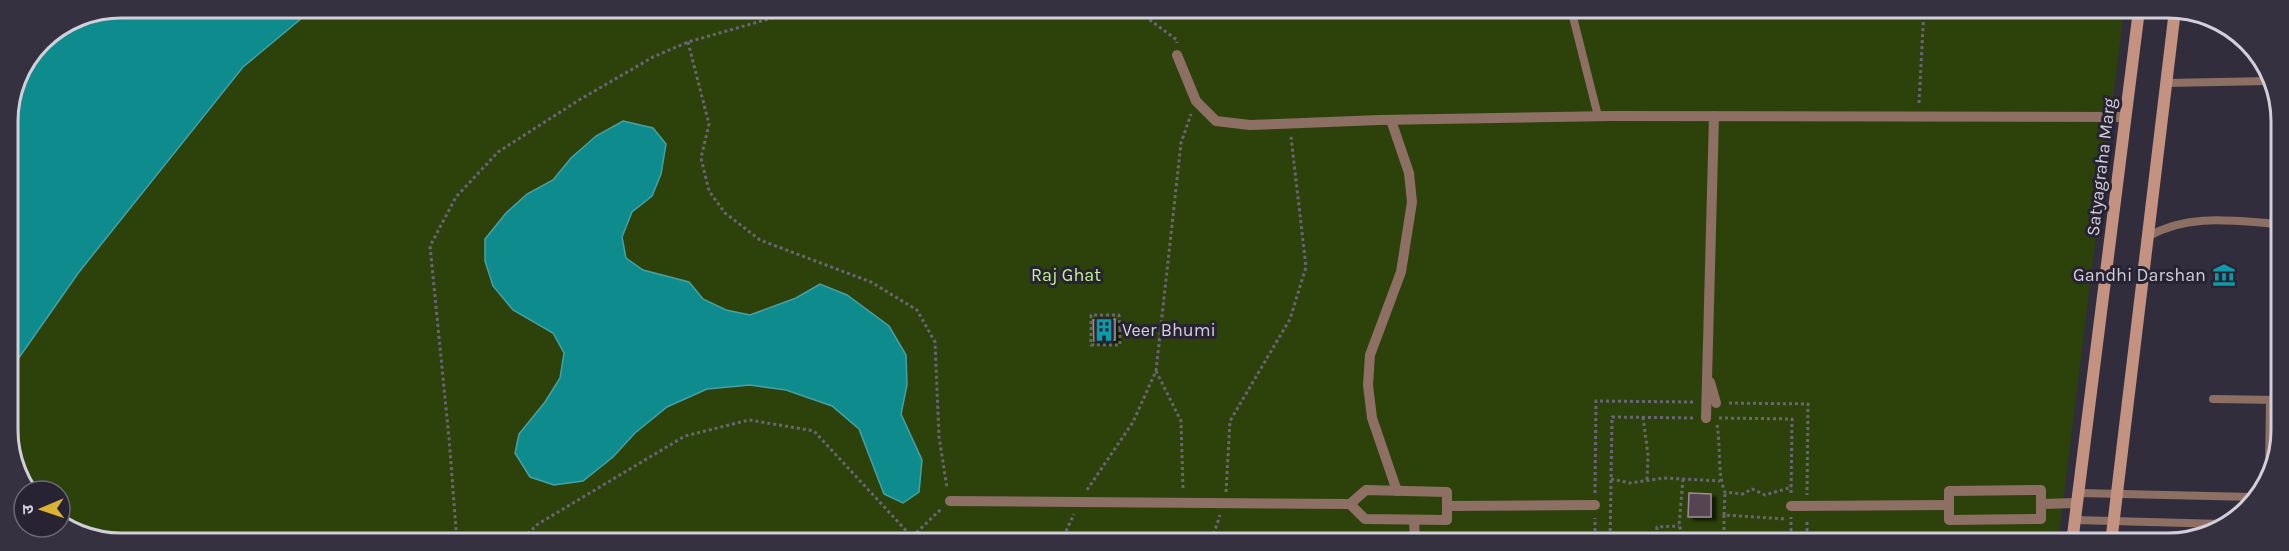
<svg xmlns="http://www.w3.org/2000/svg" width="2289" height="551" font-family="Karla,'Noto Sans Devanagari',sans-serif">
<defs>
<filter id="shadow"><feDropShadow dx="5" dy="3" stdDeviation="1.5" flood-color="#0009"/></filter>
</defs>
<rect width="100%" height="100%" fill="#312d3d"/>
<!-- green -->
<polygon fill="#2c420a" points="121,8 2124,10 2058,543 99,541 60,521 60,491 30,491 10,452 8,114 41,41 78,16"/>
<!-- water -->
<g fill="#0e8c8d" stroke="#49a0a4" stroke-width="1.5">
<polygon points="121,8 314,8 243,67 79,272 9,372 8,114 41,41 78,16"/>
<polygon points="623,121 653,128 666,144 661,174 652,196 632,212 622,237 626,258 643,270 689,282 703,299 726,310 750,315 796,298 820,284 847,295 889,326 906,355 907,385 901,414 922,460 919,492 903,503 884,494 859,429 832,406 786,390 750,385 707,389 667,407 635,433 613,457 583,481 554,485 530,477 515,453 519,434 545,402 560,378 564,353 553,333 513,310 493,286 485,261 485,239 506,213 527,194 553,180 571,158 596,136"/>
</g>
<!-- building -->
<g fill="#554452" stroke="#9d8b9a" stroke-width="1.5" filter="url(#shadow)">
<polygon points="1115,319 1115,340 1094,341 1093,320"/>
<polygon points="1689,493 1711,494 1711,517 1688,517"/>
</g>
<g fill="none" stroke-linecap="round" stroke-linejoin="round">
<!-- path -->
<g stroke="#696573" stroke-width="3" stroke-dasharray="3 3" stroke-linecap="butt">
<polyline points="1135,9 1177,40 1177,43"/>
<polyline points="688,42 709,124 701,158 709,191 725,213 760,240 871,282 917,310 935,342 939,437 947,488"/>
<polyline points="1919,103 1924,9"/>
<polyline points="1120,329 1119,315 1091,315 1091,345 1120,345 1120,329 1160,329"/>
<polyline points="1156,371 1181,421 1183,489"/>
<polyline points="1729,403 1808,404 1807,495"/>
<polyline points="1643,417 1648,455 1647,480"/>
<polyline points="1719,418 1792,419 1791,495"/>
<path d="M1717,425C1721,446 1717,474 1725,492L1743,494L1752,489L1765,495L1792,487"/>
<polyline points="1611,479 1630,483 1664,478 1720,481"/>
<polyline points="1683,479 1679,526 1688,543"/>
<polyline points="1087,490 1133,422 1156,371 1181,143 1191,114"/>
<polyline points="1226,492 1230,421 1290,319 1306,267 1291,137"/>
<polyline points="1595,493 1596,401 1693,402"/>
<polyline points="1724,515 1725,492"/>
<polyline points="1611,534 1639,540 1656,538 1657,527 1679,526"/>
<polyline points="1687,540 1724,541 1724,515 1786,519"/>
<polyline points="457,542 449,438 430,246 456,197 498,152 579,100 653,57 688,42 772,18 820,8"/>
<polyline points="519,542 538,524 685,436 749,420 814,431 912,537 941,509"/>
<polyline points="1061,542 1074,514"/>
<polyline points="1205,542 1213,536 1220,515"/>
<polyline points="1595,543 1595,518"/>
<polyline points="1610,543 1612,417 1694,418"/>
<polyline points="1791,543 1791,517"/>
<polyline points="1807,543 1807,519"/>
</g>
<!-- service -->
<g stroke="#8e6f64" stroke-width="8">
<polyline points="1571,9 1598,116"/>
<polyline points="2167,83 2270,81"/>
<path d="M2149,236C2189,213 2234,221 2279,224"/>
<polyline points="2213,399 2279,400"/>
<polyline points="2269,470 2270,400"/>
<polyline points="2079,493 2253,497"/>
<polyline points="2075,520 2223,524"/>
</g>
<!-- pedestrian -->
<g stroke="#8e6f64" stroke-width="10">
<polyline points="1177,55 1196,101 1216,121 1250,125 1380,120 1612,116 2125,117"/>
<polyline points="1391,120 1409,173 1412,202 1401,272 1370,355 1368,385 1372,418 1397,491"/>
<polyline points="1710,382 1716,403"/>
<polyline points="1706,418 1714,116"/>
<polygon points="1366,490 1447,492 1447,520 1365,519 1350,504"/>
<polygon points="2041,490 2041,519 1949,520 1949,491"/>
<polyline points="950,501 1350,504"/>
<polyline points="2041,504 2077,503"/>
<polyline points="1447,506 1595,505"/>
<polyline points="1791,506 1949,505"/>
<polyline points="1414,520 1415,543"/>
</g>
<!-- secondary -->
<g stroke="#c39280" stroke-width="12">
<polyline points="2072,543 2139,10"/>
<polyline points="2111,543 2175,10"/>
</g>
</g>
<!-- icons -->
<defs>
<g id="museum-bare" transform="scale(1.8)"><path d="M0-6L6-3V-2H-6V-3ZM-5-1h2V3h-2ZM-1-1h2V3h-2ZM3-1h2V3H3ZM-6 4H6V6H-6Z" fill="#0f9aa8" stroke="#272333" stroke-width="2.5" paint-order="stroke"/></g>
<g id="building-bare" transform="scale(1.8)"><path d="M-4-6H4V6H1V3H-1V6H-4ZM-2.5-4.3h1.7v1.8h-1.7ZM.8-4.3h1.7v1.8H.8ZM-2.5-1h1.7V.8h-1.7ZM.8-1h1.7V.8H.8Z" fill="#0f9aa8" stroke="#272333" stroke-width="2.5" paint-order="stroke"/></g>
</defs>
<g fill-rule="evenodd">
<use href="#museum-bare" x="2224" y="275"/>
<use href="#building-bare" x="1104" y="330"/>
</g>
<g text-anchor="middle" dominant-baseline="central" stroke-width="6" stroke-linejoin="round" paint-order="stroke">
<!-- street labels -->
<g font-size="18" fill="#d2cfda" stroke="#272333">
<text transform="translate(2101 167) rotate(-83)">Satyagraha Marg</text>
</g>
<!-- park labels -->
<g font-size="18" fill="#c5f094" stroke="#272333">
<text x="1066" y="275">Raj Ghat</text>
</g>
<!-- poi labels -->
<g font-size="18" fill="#d2cfda" stroke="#272333" text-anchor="end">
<text x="2206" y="275">Gandhi Darshan</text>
<text x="1122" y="330" text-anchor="start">Veer Bhumi</text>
</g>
</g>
<!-- crop -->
<path d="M0 0H2289V551H0ZM121 18H2168A103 103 0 0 1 2271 121V430A103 103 0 0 1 2168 533H121A103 103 0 0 1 18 430V121A103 103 0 0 1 121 18Z" fill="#353140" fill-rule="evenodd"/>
<path fill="none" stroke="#d2cfda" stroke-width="3" d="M121 18H2168A103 103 0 0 1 2271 121V430A103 103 0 0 1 2168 533H121A103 103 0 0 1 18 430V121A103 103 0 0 1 121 18Z"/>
<!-- north arrow -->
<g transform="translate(42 509) rotate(268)"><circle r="28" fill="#272333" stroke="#6b6876" stroke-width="1.5"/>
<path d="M0-4.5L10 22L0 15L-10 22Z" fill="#dbb233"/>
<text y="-9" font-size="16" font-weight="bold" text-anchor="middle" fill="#d2cfda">उ</text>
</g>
</svg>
